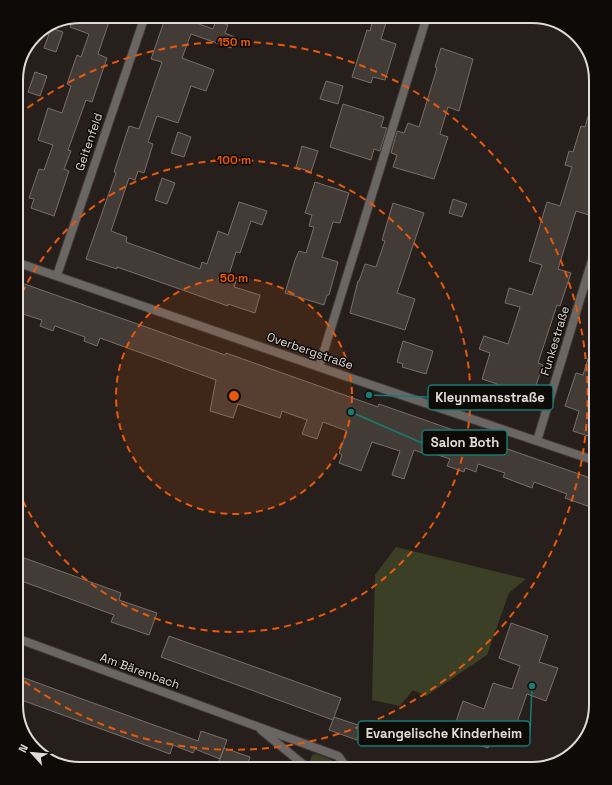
<svg xmlns="http://www.w3.org/2000/svg" width="612" height="785" font-family="'Space Grotesk',sans-serif">
<rect width="100%" height="100%" fill="#271f1b"/>
<!-- green -->
<g fill="#3b3f26">
<polygon points="396,547 526,579 509,593 487,655 426,696 413,690 400,706 372,700 375,575"/>
<path d="M316,754C324,757 337,759 338,769H318L310,761L312,755Z"/>
</g>
<!-- building -->
<g fill="#433c36" stroke="#776f69">
<polygon points="80,16 111,16 98,54 107,58 92,102 86,100 68,150 71,151 64,169 69,171 54,216 31,208 34,199 29,198 39,169 44,170 53,145 38,140 48,108 62,113 71,86 67,84 77,55 81,57 89,34 70,27 73,19"/>
<polygon points="166,16 177,16 213,29 216,20 228,25 225,33 235,37 231,48 191,34 182,58 214,70 206,91 191,86 178,123 157,116 148,142 153,144 144,173 138,171 135,180 129,178 111,231 127,237 126,242 200,269 202,262 207,264 218,231 228,235 239,202 267,211 262,225 251,221 240,253 236,252 228,278 236,281 234,287 260,295 255,313 228,304 228,306 117,267 117,269 86,259 116,173 114,172 129,126 139,129 162,62 151,59"/>
<polygon points="374,16 388,16 381,39 396,44 385,80 373,77 371,83 352,77 367,30 370,31"/>
<polygon points="51,28 63,32 56,52 44,48"/>
<polygon points="441,48 473,59 459,111 448,107 440,134 448,137 434,179 393,167 397,155 391,153 397,131 404,133 408,123 419,127 437,68 435,67"/>
<polygon points="35,72 47,76 40,96 28,92"/>
<polygon points="326,81 343,86 338,104 320,99"/>
<polygon points="593,100 596,100 596,192 589,215 576,211 558,269 571,273 560,306 557,305 538,363 543,365 532,397 523,394 519,406 495,398 500,385 482,379 490,353 479,349 484,336 508,344 520,307 505,303 509,288 532,295 542,265 529,261 547,202 560,206 572,167 565,165 569,151 573,152 581,126 585,127"/>
<polygon points="343,104 384,117 381,127 387,128 380,151 374,149 371,160 330,147"/>
<polygon points="178,132 191,137 184,157 171,153"/>
<polygon points="302,146 318,151 311,172 296,167"/>
<polygon points="162,178 175,183 167,204 155,200"/>
<polygon points="315,182 349,193 340,223 333,222 322,257 338,262 329,295 327,295 324,305 285,293 295,260 299,251 306,253 314,227 309,226 312,215 305,213"/>
<polygon points="453,199 467,204 462,217 449,213"/>
<polygon points="393,203 424,213 397,293 415,299 405,330 350,313 358,281 359,281 365,264 376,267 385,241 382,240"/>
<polygon points="16,281 225,355 226,353 378,407 379,404 596,480 596,509 565,498 567,494 534,482 532,488 503,477 505,473 478,464 476,472 465,468 464,472 447,466 450,459 426,451 425,454 414,450 404,479 392,475 400,451 372,442 361,471 339,463 342,455 339,453 347,431 323,422 317,439 302,434 307,420 282,411 280,418 238,404 233,418 210,411 216,380 100,338 97,346 84,341 85,337 55,326 53,331 40,326 42,320 16,312"/>
<polygon points="403,341 433,351 426,374 402,367 403,364 397,362"/>
<polygon points="593,343 596,344 596,420 591,437 573,431 579,411 565,406 576,373 583,375"/>
<polygon points="16,555 121,593 119,600 157,613 149,635 111,622 114,615 16,579"/>
<polygon points="511,623 548,636 539,662 558,668 546,701 527,694 515,728 497,722 488,748 451,736 463,701 484,709 493,683 512,689 520,666 499,658"/>
<polygon points="169,636 341,698 333,720 161,657"/>
<polygon points="16,675 198,741 201,731 227,740 224,748 250,757 246,769 216,769 224,748 220,759 195,749 193,753 173,745 170,754 16,698"/>
<polygon points="334,717 361,726 357,740 329,730"/>
</g>
<g fill="none" stroke-linecap="round" stroke-linejoin="round">
<!-- street casing -->
<g stroke="#413935" stroke-width="10">
<g id="street">
<polyline points="16,262 339,374 596,461"/>
<polyline points="57,275 145,16"/>
<polyline points="319,367 427,16"/>
<polyline points="537,441 596,247"/>
<polyline points="16,638 338,756 344,764 343,769"/>
<polyline points="261,730 309,769"/>
</g>
</g>
<!-- street -->
<use href="#street" stroke="#696663" stroke-width="8"/>
</g>
<!-- distance rings -->
<circle cx="234" cy="396" r="118" fill="#e8590c" fill-opacity=".12"/>
<g fill="none" stroke="#e8590c" stroke-width="2" stroke-dasharray="7 5">
<circle cx="234" cy="396" r="118"/>
<path d="M17 304A236 236 0 1 1 17 488"/>
<path d="M18 115A354 354 0 1 1 16 675"/>
</g>
<g text-anchor="middle" dominant-baseline="central" stroke-width="3" stroke-linejoin="round" paint-order="stroke">
<!-- street labels -->
<g font-size="12" fill="#e0dbd8" stroke="#0d0a08">
<text transform="translate(89 142) rotate(-71)">Geitenfeld</text>
<text transform="translate(555 341) rotate(-73)">Funkestraße</text>
<text transform="translate(310 351) rotate(19)">Overbergstraße</text>
<text transform="translate(140 671) rotate(20)">Am Bärenbach</text>
</g>
</g>
<!-- crop -->
<path d="M0 0H612V785H0ZM80 23H532A57 57 0 0 1 589 80V705A57 57 0 0 1 532 762H80A57 57 0 0 1 23 705V80A57 57 0 0 1 80 23Z" fill="#0d0a08" fill-rule="evenodd"/>
<path fill="none" stroke="#e0dbd8" stroke-width="2" d="M80 23H532A57 57 0 0 1 589 80V705A57 57 0 0 1 532 762H80A57 57 0 0 1 23 705V80A57 57 0 0 1 80 23Z"/>
<circle cx="234" cy="396" r="6" fill="#e8590c" stroke="#0d0a08" stroke-width="2"/>
<g font-size="12" text-anchor="middle" font-weight="bold" fill="#e8590c" stroke="#0d0a08" stroke-width="3" stroke-linejoin="round" paint-order="stroke">
<text x="234" y="46">150 m</text>
<text x="234" y="164">100 m</text>
<text x="234" y="282">50 m</text>
</g>
<!-- callouts -->
<path fill="none" stroke="#197b73" stroke-width="1.5" d="M369 395L428 397M351 412L422 443M532 686L530 733"/>
<g fill="#197b73" stroke="#0d0a08" stroke-width="1.5">
<circle cx="369" cy="395" r="4"/>
<circle cx="351" cy="412" r="4"/>
<circle cx="532" cy="686" r="4"/>
</g>
<g fill="#0d0a08" stroke="#197b73" stroke-width="1.5">
<rect x="428" y="385" width="125" height="25" rx="4"/>
<rect x="422" y="430" width="85" height="25" rx="4"/>
<rect x="358" y="721" width="172" height="25" rx="4"/>
</g>
<g font-size="13" text-anchor="middle" font-weight="bold" fill="#e0dbd8">
<text x="490" y="402">Kleynmansstraße</text>
<text x="465" y="447">Salon Both</text>
<text x="444" y="738">Evangelische Kinderheim</text>
</g>
<!-- north arrow -->
<g transform="translate(32 753) rotate(297)" stroke="#0d0a08" stroke-width="3" paint-order="stroke">
<path d="M0-3L7 15L0 10L-7 15Z" fill="#e0dbd8"/>
<text y="-6" font-size="11" font-weight="bold" text-anchor="middle" fill="#e0dbd8">N</text>
</g>
</svg>
